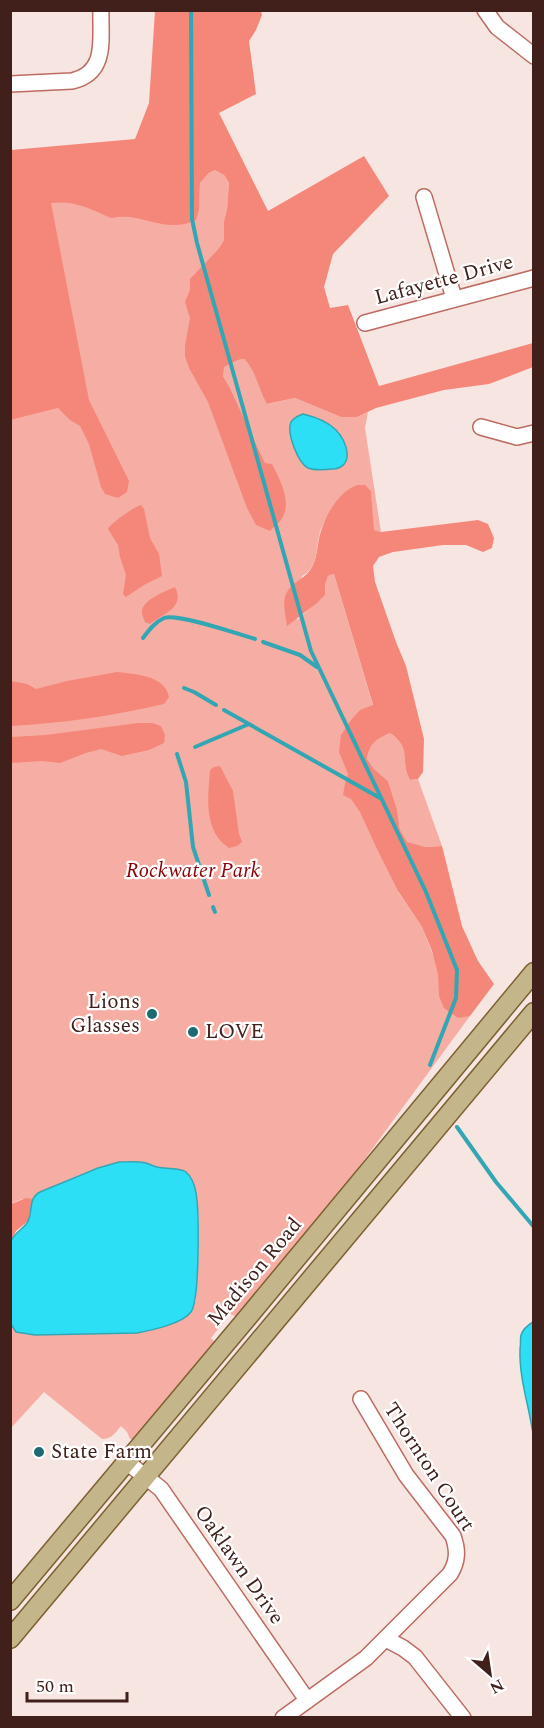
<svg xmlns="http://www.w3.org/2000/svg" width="544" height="1728" font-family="Spectral,serif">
<rect width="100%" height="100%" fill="#f7e5e2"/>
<!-- green -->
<g fill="#f6aea4">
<path d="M16,157L199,210L200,183L209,173L215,170L224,175L229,183L227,209L224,221V240L219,248L201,267L205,367L265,463L230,388L223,376V367L238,360L244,359C256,371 259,389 268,404L295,398L341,417H357L368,412L365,428L381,532L373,530L371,491L341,496C334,506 326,517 321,529C315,545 320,567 302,576L297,620L325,595V585L328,576L334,574L373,706L351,720L399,893L422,927L433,955L470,1016L323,1216L237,1317L230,1314L211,1338L216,1343L135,1441L130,1439L127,1432L121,1426C115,1433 112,1439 102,1439L44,1392L11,1428L10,1324L23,1334L35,1335L137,1333L152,1330L196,1301C197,1265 204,1213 192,1180C176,1174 159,1165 143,1163C107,1158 72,1179 40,1192L35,1195L33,1199H22L10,1204L11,420L88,400Z"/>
<path d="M390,733C413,749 399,760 410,780L418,779L442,846L425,847L407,843L400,830L397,809L388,781L374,769L367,759C370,742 375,740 390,733Z"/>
</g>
<!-- forest -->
<g fill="#f48779">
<path d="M155,11H261L262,15L256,30L249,41L256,94L219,113L268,211L364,156L389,196L333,254L324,287L330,308L348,305L379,386L533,343V367L489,384L444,390L376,408L357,417H341L295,398L267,404C259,390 256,371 244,359L238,360L224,367L223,376L230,388L265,463L272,464C280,480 293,503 281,520C278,524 273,527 270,531L256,525L247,508L208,402L189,368L185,356V346L190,318L185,302L190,290V279L219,248L224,240V221L227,209L229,183L224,175L215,170L209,173L200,183L199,210L196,220C164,235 142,211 111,218C91,209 74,200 51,203L89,400L129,481L127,492L118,498L105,494L101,487L89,444L80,426L70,420L58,408L11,420V150L135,139L149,103Z"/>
<path d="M358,485H365L371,491L374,530L381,532L478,520L488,524L494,538L492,548L483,552L466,545H443L393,552L379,557L373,566L375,582L396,642L406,666L424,739L423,772L418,779L410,780C399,760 413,749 390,733C375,740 370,743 367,759L374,769L388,781L397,809L400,830L407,842L425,847L442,846L462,926L478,961L494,984L470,1016L458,1018L444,1008L439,996L438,974L432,951L422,927L398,891L378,851L360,812L351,799L343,795L345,784L348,774L339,752L341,735L351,720L360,710L373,705L334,574L328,576L325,585V595L317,603L287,626C286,616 282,603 286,594C291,582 307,578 312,567C318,557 317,542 321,531C326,514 340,490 358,485Z"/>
<path d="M141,505L144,509L150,538L159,554L162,576L144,585L126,597L123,594L126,575L120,557L118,545L108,529C111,523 134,507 141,505Z"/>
<path d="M175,587C186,608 162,614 150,624L145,622C144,619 142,616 142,613C141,600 166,591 175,587Z"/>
<path d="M117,672C134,674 165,675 169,697L164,704C113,716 62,723 11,726V681L27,684L36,689L67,681Z"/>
<polygon points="138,723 152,723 161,726 165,735 164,743 149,750 122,756 101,749 86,753 60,763 42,761 11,763 11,737 46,735"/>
<path d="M220,766L233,791L239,834L242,842L237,846L229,848C203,831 208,797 210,770L214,767Z"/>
<polygon points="26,1198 33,1199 28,1221 16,1231 11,1241 11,1204"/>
</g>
<!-- water -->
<g fill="#2ddff5" stroke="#33a6b4" stroke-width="1.5">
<path d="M303,414C316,417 327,421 336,430C348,442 355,468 332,469C324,470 316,471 308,468C298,463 286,432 291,422C294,417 298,416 303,414Z"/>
<path d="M119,1162C128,1162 137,1161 146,1163C152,1165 157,1168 164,1168C171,1169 180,1168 186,1172C192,1177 195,1187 196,1193C199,1210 200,1300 191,1312C182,1324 152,1330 137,1333L35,1335L16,1332L11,1324V1241C15,1232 22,1230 27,1223C34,1212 27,1199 40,1192L98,1168Z"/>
<path d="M533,1322V1434C529,1406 519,1378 520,1349C521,1345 520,1339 521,1335C523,1329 528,1325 533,1322Z"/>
</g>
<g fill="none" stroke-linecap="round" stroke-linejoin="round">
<!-- stream -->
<g stroke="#33a6b4" stroke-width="4">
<polyline points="191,10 192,219 197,243 311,651 426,892 457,970 456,998 430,1065"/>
<path d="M143,638C149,630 155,622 164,618C177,613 238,634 255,639"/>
<polyline points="263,642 300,655 317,667"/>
<polyline points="184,688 194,692 216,705"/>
<polyline points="224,710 380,798"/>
<polyline points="195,747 249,724"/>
<polyline points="177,754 186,782 193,847 209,895"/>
<polyline points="213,907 215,912"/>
<polyline points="457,1127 496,1182 534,1227"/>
</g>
<!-- minor casing -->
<g stroke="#bd6b61" stroke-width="18">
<g id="minor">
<polyline points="485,10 497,27 534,56"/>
<path d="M10,84L72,81C108,73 100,39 101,10"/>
<polyline points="424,197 454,298"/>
<polyline points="365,323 534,278"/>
<polyline points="481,427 517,437 534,433"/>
<polyline points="128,1463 161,1489 307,1700"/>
<polyline points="386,1639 403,1648 415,1657 463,1718"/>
<path d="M283,1718L366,1658L450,1574C458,1561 458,1550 453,1536L406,1475L361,1399"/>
</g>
</g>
<!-- major casing -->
<g stroke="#7d6030" stroke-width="21">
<g id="major">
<path d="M10,1601C186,1392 360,1183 534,972"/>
<polyline points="10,1639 534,1012"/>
</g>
</g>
<!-- minor -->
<use href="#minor" stroke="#fff" stroke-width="15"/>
<!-- major -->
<use href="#major" stroke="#c5b58a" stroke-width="18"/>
</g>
<!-- markers -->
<g fill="#1f6973" stroke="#fff" stroke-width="2">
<circle cx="152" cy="1014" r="6"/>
<circle cx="193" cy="1032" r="6"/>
<circle cx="39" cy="1452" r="6"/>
</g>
<g text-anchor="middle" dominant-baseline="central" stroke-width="4.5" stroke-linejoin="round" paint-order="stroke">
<!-- street labels -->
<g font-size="21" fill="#41201b" stroke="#fff">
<text transform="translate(444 280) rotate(-15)">Lafayette Drive</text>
<text transform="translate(255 1272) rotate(-50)">Madison Road</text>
<text transform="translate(429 1467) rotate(57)">Thornton Court</text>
<text transform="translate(239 1565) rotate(55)">Oaklawn Drive</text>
</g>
<!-- park labels -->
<g font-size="21" font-style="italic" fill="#8c0005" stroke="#fff">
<text x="193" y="871">Rockwater Park</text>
</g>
<!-- poi labels -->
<g font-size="21" fill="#41201b" stroke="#fff" text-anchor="start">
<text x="140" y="1002" text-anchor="end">Lions<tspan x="140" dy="24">Glasses</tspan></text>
<text x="205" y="1032">LOVE</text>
<text x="51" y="1452">State Farm</text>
</g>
</g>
<!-- border -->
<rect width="544" height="1728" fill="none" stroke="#41201b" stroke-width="24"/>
<!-- north arrow -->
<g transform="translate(490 1674) rotate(151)" stroke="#ffffff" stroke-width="4.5" paint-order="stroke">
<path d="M0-4.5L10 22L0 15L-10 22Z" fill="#41201b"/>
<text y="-9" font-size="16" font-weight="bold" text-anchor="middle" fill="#41201b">N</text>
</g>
<!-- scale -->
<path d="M27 1692v9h100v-9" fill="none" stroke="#41201b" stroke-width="3"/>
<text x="36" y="1692" font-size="18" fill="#41201b" stroke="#ffffff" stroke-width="4.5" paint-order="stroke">50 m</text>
</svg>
